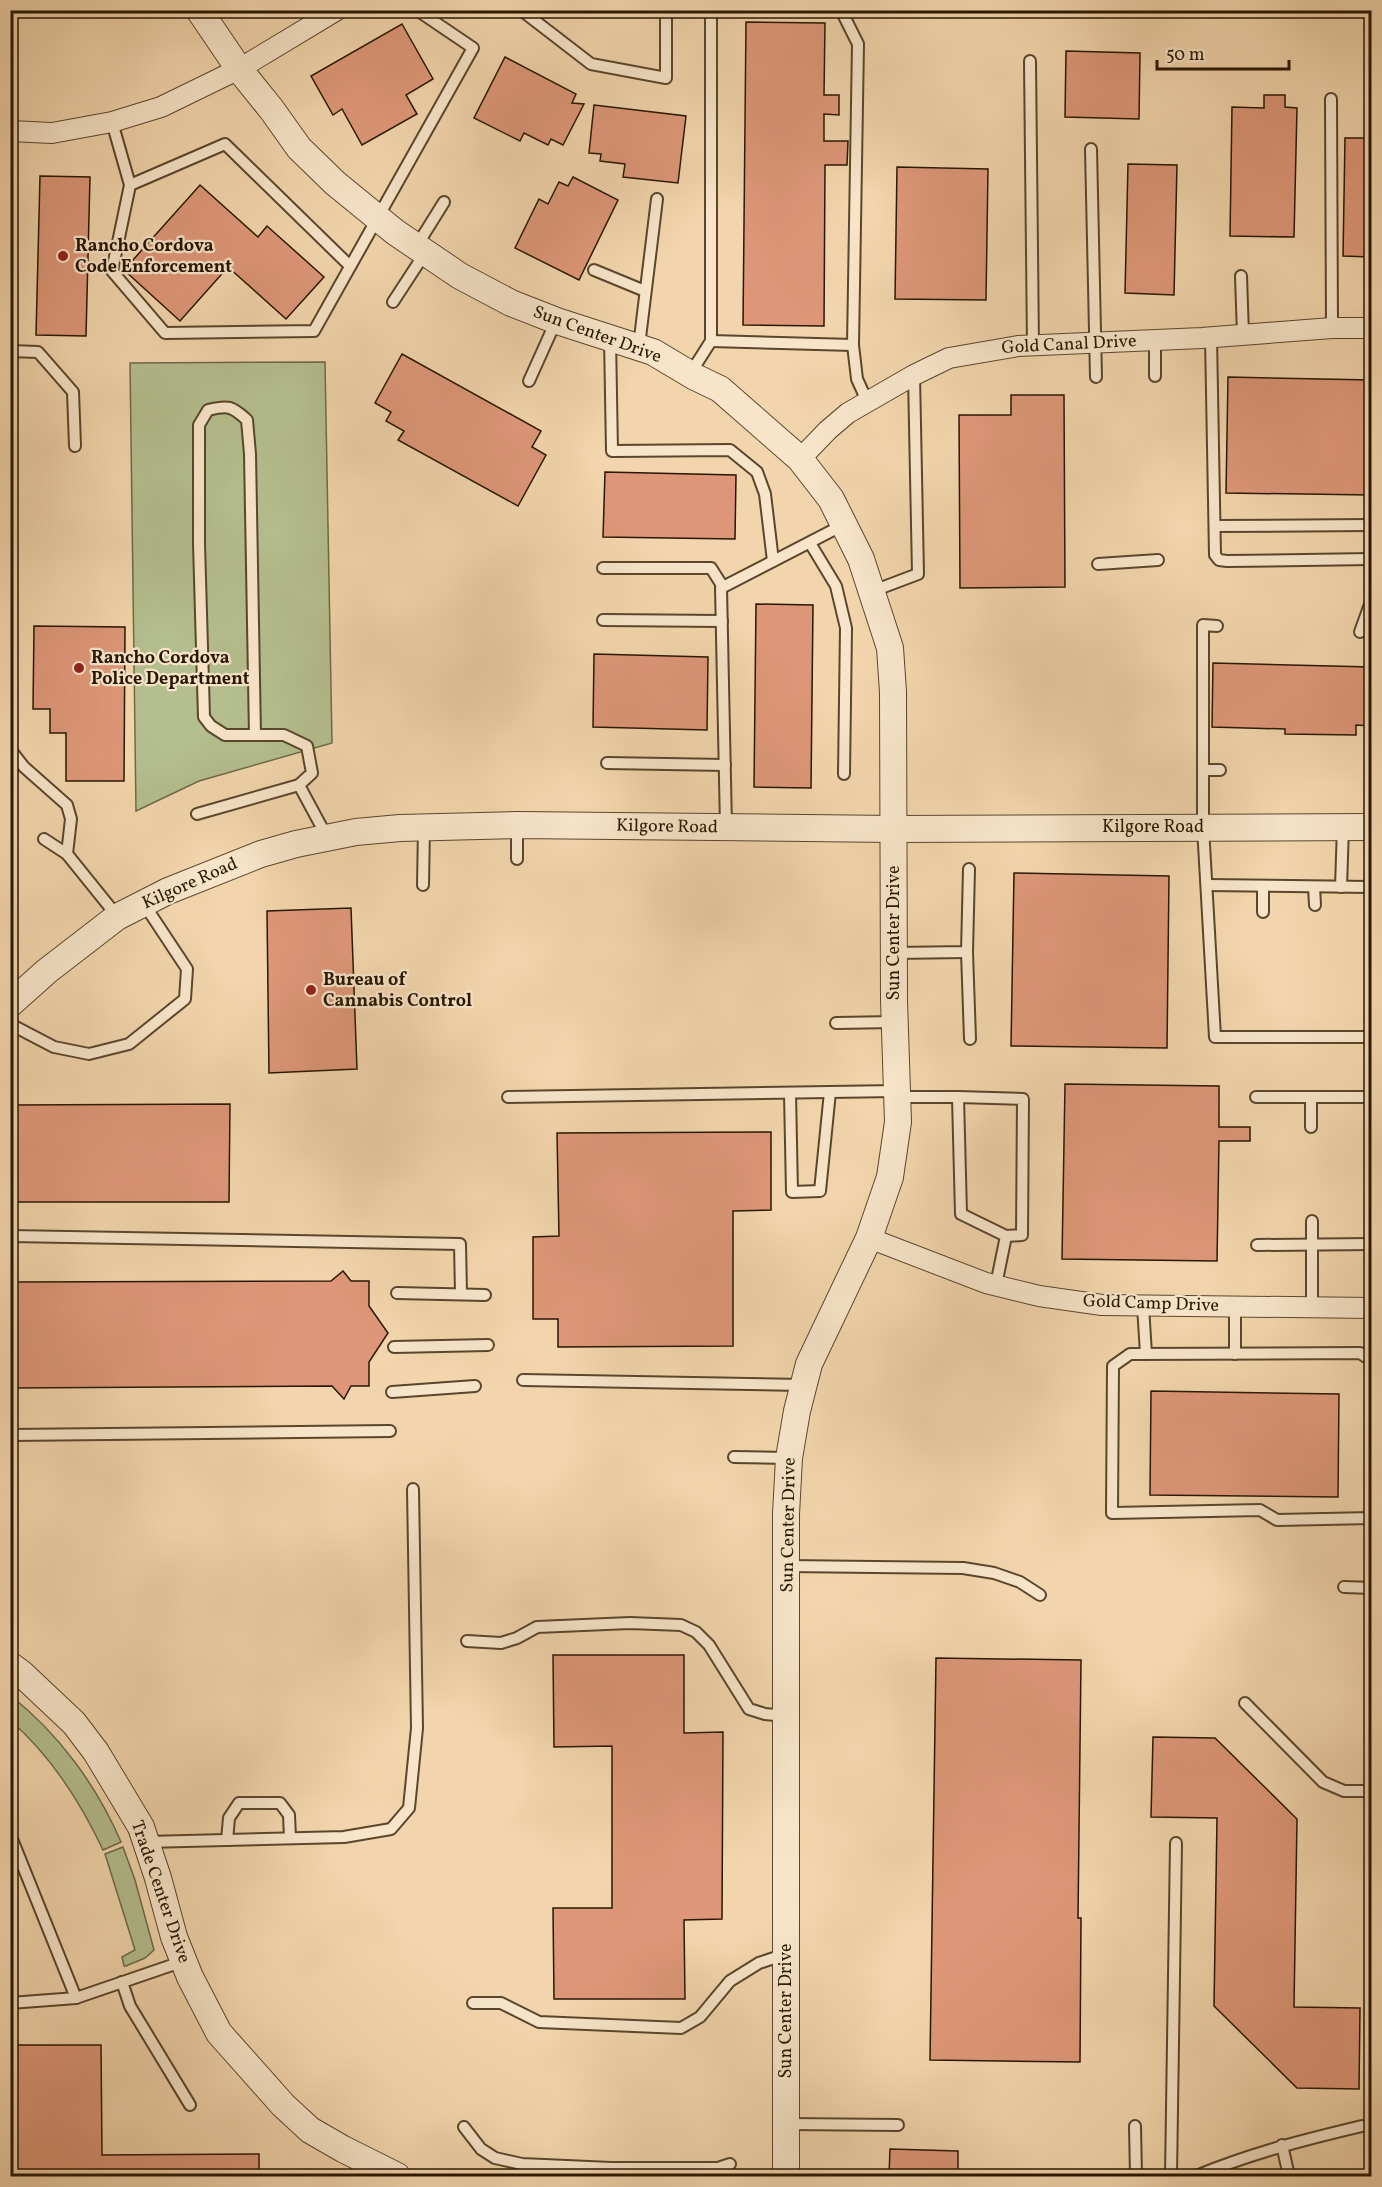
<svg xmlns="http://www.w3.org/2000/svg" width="1382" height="2187" font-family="Vollkorn,serif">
<rect width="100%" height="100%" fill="#f2d5ac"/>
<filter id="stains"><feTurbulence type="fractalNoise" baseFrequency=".00333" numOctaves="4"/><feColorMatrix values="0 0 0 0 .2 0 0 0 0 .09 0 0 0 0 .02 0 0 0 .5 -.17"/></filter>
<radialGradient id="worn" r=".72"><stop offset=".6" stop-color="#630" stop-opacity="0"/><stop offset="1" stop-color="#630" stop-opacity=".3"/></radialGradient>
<!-- green -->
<g fill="#b4be8e" stroke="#6e6a48" stroke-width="1.5">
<polygon points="325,362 332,743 199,781 136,811 130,363"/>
<path d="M11,1696C59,1734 97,1786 121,1842L103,1850C80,1801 52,1757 11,1721Z"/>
<polygon points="123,1847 135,1880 154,1950 145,1958 126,1966 124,1966 122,1957 135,1950 105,1854"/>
</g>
<!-- building -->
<g fill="#dd9778" stroke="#281702" stroke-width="1.5">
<polygon points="746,22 825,23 824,95 839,95 839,115 824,114 824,141 848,141 847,165 825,165 824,326 743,325"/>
<polygon points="402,24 433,79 406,95 417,114 362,145 342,109 333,115 311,76"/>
<polygon points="1066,51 1140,53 1139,119 1065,117"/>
<polygon points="505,57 576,94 572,103 584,104 563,145 551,139 548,145 524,133 520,141 474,118"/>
<polygon points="1264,95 1285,95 1285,107 1297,108 1294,237 1230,236 1232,107 1264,108"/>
<polygon points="594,105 686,116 678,183 623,177 625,164 600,161 601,154 589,153"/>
<polygon points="1345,138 1371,138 1371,257 1343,256"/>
<polygon points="1128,164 1177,165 1174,295 1125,293"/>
<polygon points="897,167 988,169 986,300 895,299"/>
<polygon points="40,176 90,177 86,336 36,335"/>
<polygon points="573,177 618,200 579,280 515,248 539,199 548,204 559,182 568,186"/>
<polygon points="200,185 258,237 267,226 324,277 286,319 228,267 180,321 124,270"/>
<polygon points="402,354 541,431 532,447 546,455 518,506 398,440 404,431 386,421 391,412 375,403"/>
<polygon points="1228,377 1371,380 1371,495 1226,493"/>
<polygon points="1011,395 1064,395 1065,587 960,588 959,415 1011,415"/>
<polygon points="605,472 736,475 735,539 603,537"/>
<polygon points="756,604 813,605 811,788 754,787"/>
<polygon points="34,626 125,627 124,781 66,781 66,733 50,733 50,709 33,709"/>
<polygon points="594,654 708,657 707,730 593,727"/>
<polygon points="1213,663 1371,667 1371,726 1356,725 1356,735 1285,734 1285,729 1212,727"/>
<polygon points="1014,873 1169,876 1167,1048 1011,1046"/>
<polygon points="351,908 357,1069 269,1073 267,911"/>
<polygon points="1065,1084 1219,1086 1219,1127 1250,1127 1250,1141 1219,1141 1217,1261 1062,1259"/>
<polygon points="230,1104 229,1202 10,1202 10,1105"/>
<polygon points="771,1132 771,1210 733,1211 733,1346 558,1347 558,1319 533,1319 533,1237 559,1236 557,1133"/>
<polygon points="343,1271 351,1281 369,1281 369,1306 388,1333 369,1362 369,1386 351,1386 344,1399 332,1386 10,1388 10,1282 331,1281"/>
<polygon points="1151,1391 1339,1394 1338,1497 1150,1495"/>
<polygon points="553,1655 684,1655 684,1733 723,1732 722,1919 684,1920 685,1999 554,1999 553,1908 612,1908 612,1746 554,1747"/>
<polygon points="936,1658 1081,1660 1078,1918 1081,1918 1080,2062 930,2060"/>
<polygon points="1153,1737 1215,1738 1297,1819 1294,2007 1360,2008 1359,2089 1297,2088 1214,2006 1217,1818 1151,1817"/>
<polygon points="10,2045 101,2045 102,2155 259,2154 259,2176 10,2176"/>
<polygon points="890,2149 958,2151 958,2176 889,2176"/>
</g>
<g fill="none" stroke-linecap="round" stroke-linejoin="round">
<!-- service casing -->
<g stroke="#5a462c" stroke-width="14">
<g id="service">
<polyline points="521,10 591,64 666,78 666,10"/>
<polyline points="841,10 858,44 853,345 857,379 867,401"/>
<polyline points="1030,61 1033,345"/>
<polyline points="1331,99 1332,328"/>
<polyline points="112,122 130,185 112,271 165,333 314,331 473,48 417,10"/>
<polyline points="1091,149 1096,377"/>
<polyline points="130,185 225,144 350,266"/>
<polyline points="416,247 444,202"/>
<polyline points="594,270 645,291"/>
<polyline points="1241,276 1243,335"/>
<polyline points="393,302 425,253"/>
<polyline points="1211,337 1215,555 1219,560 1227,561 1372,559"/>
<polyline points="610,338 612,451 730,450 757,472 765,494 773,561"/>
<polyline points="1155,340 1155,376"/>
<polyline points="711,341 853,345"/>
<polyline points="639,346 657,199"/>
<polyline points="10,351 38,352 73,392 75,446"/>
<polyline points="690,374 711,341 711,10"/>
<polyline points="529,381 556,321"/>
<polyline points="1215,526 1372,525"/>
<polyline points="810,543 836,586 846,628 844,774"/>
<polyline points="1098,564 1158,560"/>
<polyline points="603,568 711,568 723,587"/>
<polyline points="873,591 918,574 914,375"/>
<polyline points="603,620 722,621"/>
<polyline points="1217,626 1203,625 1203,827 1215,1037 1372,1037"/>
<polyline points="1360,632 1369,607 1372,607"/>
<path d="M255,735L250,454L247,420C232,406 228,405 208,410L199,425V544L204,717L211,726L225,735H284L307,746L312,773L299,785"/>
<polyline points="10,749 24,767 67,805 71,819 67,854"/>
<polyline points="607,763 725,765"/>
<polyline points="1203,770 1220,770"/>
<polyline points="197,814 299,785 327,837"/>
<polyline points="517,825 517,859"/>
<polyline points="726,827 721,588 843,525"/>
<polyline points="44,839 67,854 117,916"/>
<polyline points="423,885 424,828"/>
<polyline points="1207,885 1370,887"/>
<polyline points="1263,886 1263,912"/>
<polyline points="1314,887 1315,905"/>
<polyline points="1341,887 1343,827"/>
<polyline points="967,952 970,1039"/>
<polyline points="894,953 967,952 969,869"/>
<polyline points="836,1023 895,1022"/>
<polyline points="10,1024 54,1047 89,1054 129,1044 185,999 187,969 144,904"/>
<polyline points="790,1093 792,1192 820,1191 830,1092"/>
<polyline points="508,1097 897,1091"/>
<polyline points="897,1097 958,1097 961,1214 1006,1236 996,1285"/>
<polyline points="958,1097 1023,1099 1022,1235 1006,1236"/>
<polyline points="1256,1097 1372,1097"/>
<polyline points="1311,1097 1311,1127"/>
<polyline points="1312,1221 1312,1307"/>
<polyline points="10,1236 460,1244 461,1294"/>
<polyline points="1257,1245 1372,1244"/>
<polyline points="397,1293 485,1295"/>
<polyline points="1143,1306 1146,1354"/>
<polyline points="1235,1306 1235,1354"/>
<polyline points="394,1347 488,1345"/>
<polyline points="1372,1361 1360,1353 1130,1354 1113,1366 1112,1513 1260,1510 1277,1520 1372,1518"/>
<polyline points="523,1380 803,1385"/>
<polyline points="392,1392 475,1386"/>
<polyline points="10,1435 390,1431"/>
<polyline points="734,1457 788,1458"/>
<polyline points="787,1566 963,1568 994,1573 1020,1582 1040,1595"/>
<polyline points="1344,1587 1372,1588"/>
<polyline points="467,1641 501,1643 517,1638 537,1627 630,1623 681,1625 696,1632 709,1645 749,1709 765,1714 786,1716"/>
<polyline points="1245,1703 1323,1782 1344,1791 1372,1791"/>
<polyline points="10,1834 76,1998"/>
<polyline points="227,1840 229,1818 239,1803 280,1803 289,1815 290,1838"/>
<polyline points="146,1842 344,1837 391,1829 409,1808 417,1728 413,1489"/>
<polyline points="122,1982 130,2006 190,2105"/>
<polyline points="10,2003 76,1998 184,1961"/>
<polyline points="473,2003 501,2003 539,2022 681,2028 700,2017 730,1981 759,1963 786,1954"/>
<polyline points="787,2124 898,2125"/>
<polyline points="1135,2126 1136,2176"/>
<polyline points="464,2127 481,2149 495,2158 522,2164 611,2168 718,2168 730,2164"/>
<polyline points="1282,2145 1289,2176"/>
<polyline points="1171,2176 1176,1843"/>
<path d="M1196,2176C1252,2153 1303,2140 1362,2126"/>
</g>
</g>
<!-- minor casing -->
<g stroke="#5a462c" stroke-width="22">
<g id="minor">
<polyline points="10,131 52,133 112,122 161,107 239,69 337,10"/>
<polyline points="800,459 828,430 848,413 914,375 949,358 1018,346 1202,338 1332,328 1372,328"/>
<polyline points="869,1238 986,1283 1039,1296 1102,1305 1372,1308"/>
</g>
</g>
<!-- tertiary casing -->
<g stroke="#5a462c" stroke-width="28">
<g id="tertiary">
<polyline points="199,10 239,69 272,110 299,148 335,183 395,232 460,276 511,303 557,321 653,352 695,377 720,389 800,459 831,499 861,559 890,648 893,692 894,1000 898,1122 890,1177 869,1238 809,1364 797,1411 789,1458 786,1514 786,2176"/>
<polyline points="10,1004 47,971 117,917 168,891 261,854 296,844 356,832 400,828 517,825 894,829 1372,827"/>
<polyline points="10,1665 22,1674 74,1723 96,1752 141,1827 158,1878 174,1937 190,1977 219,2033 283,2105 310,2130 343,2149 397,2176"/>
</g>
</g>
<!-- service -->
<use href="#service" stroke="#f7e4c9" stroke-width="10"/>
<!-- minor -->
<use href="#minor" stroke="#f7e4c9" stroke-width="20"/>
<!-- tertiary -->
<use href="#tertiary" stroke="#f7e4c9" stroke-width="26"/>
</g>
<!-- markers -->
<g fill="#8f2418" stroke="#f7e4c9" stroke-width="2">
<circle cx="63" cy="256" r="6"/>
<circle cx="79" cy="668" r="6"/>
<circle cx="311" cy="990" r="6"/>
</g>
<g text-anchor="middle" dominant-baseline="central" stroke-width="4.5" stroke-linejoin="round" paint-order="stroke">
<!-- poi labels -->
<g font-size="18" font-weight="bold" fill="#281702" stroke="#f7e4c9" text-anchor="start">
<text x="75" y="246">Rancho Cordova<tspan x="75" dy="21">Code Enforcement</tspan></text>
<text x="91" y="658">Rancho Cordova<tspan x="91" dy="21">Police Department</tspan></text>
<text x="323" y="980">Bureau of<tspan x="323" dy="21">Cannabis Control</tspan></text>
</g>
<!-- street labels -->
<g font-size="18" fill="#281702" stroke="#f7e4c9">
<text transform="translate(597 335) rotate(20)">Sun Center Drive</text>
<text transform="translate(1069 345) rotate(-3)">Gold Canal Drive</text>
<text transform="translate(667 827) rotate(1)">Kilgore Road</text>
<text x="1153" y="827">Kilgore Road</text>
<text transform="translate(190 884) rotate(-24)">Kilgore Road</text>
<text transform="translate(894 933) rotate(-90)">Sun Center Drive</text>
<text transform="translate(1151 1304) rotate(2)">Gold Camp Drive</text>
<text transform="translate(789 1525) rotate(-89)">Sun Center Drive</text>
<text transform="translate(160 1892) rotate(71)">Trade Center Drive</text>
<text transform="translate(786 2011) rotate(-90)">Sun Center Drive</text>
</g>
</g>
<!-- margin -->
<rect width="1382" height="2187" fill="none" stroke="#f2d5ac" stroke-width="36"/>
<rect x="12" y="12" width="1358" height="2163" fill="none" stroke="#281702" stroke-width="3"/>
<rect x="18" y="18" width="1346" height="2151" fill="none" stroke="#281702" stroke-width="1.5"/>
<!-- scale -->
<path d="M1157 60v9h132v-9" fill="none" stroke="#281702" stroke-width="3"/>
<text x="1166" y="60" font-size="18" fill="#281702" stroke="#f7e4c9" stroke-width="4.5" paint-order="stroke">50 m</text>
<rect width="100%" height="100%" filter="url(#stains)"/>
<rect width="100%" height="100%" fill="url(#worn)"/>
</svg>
